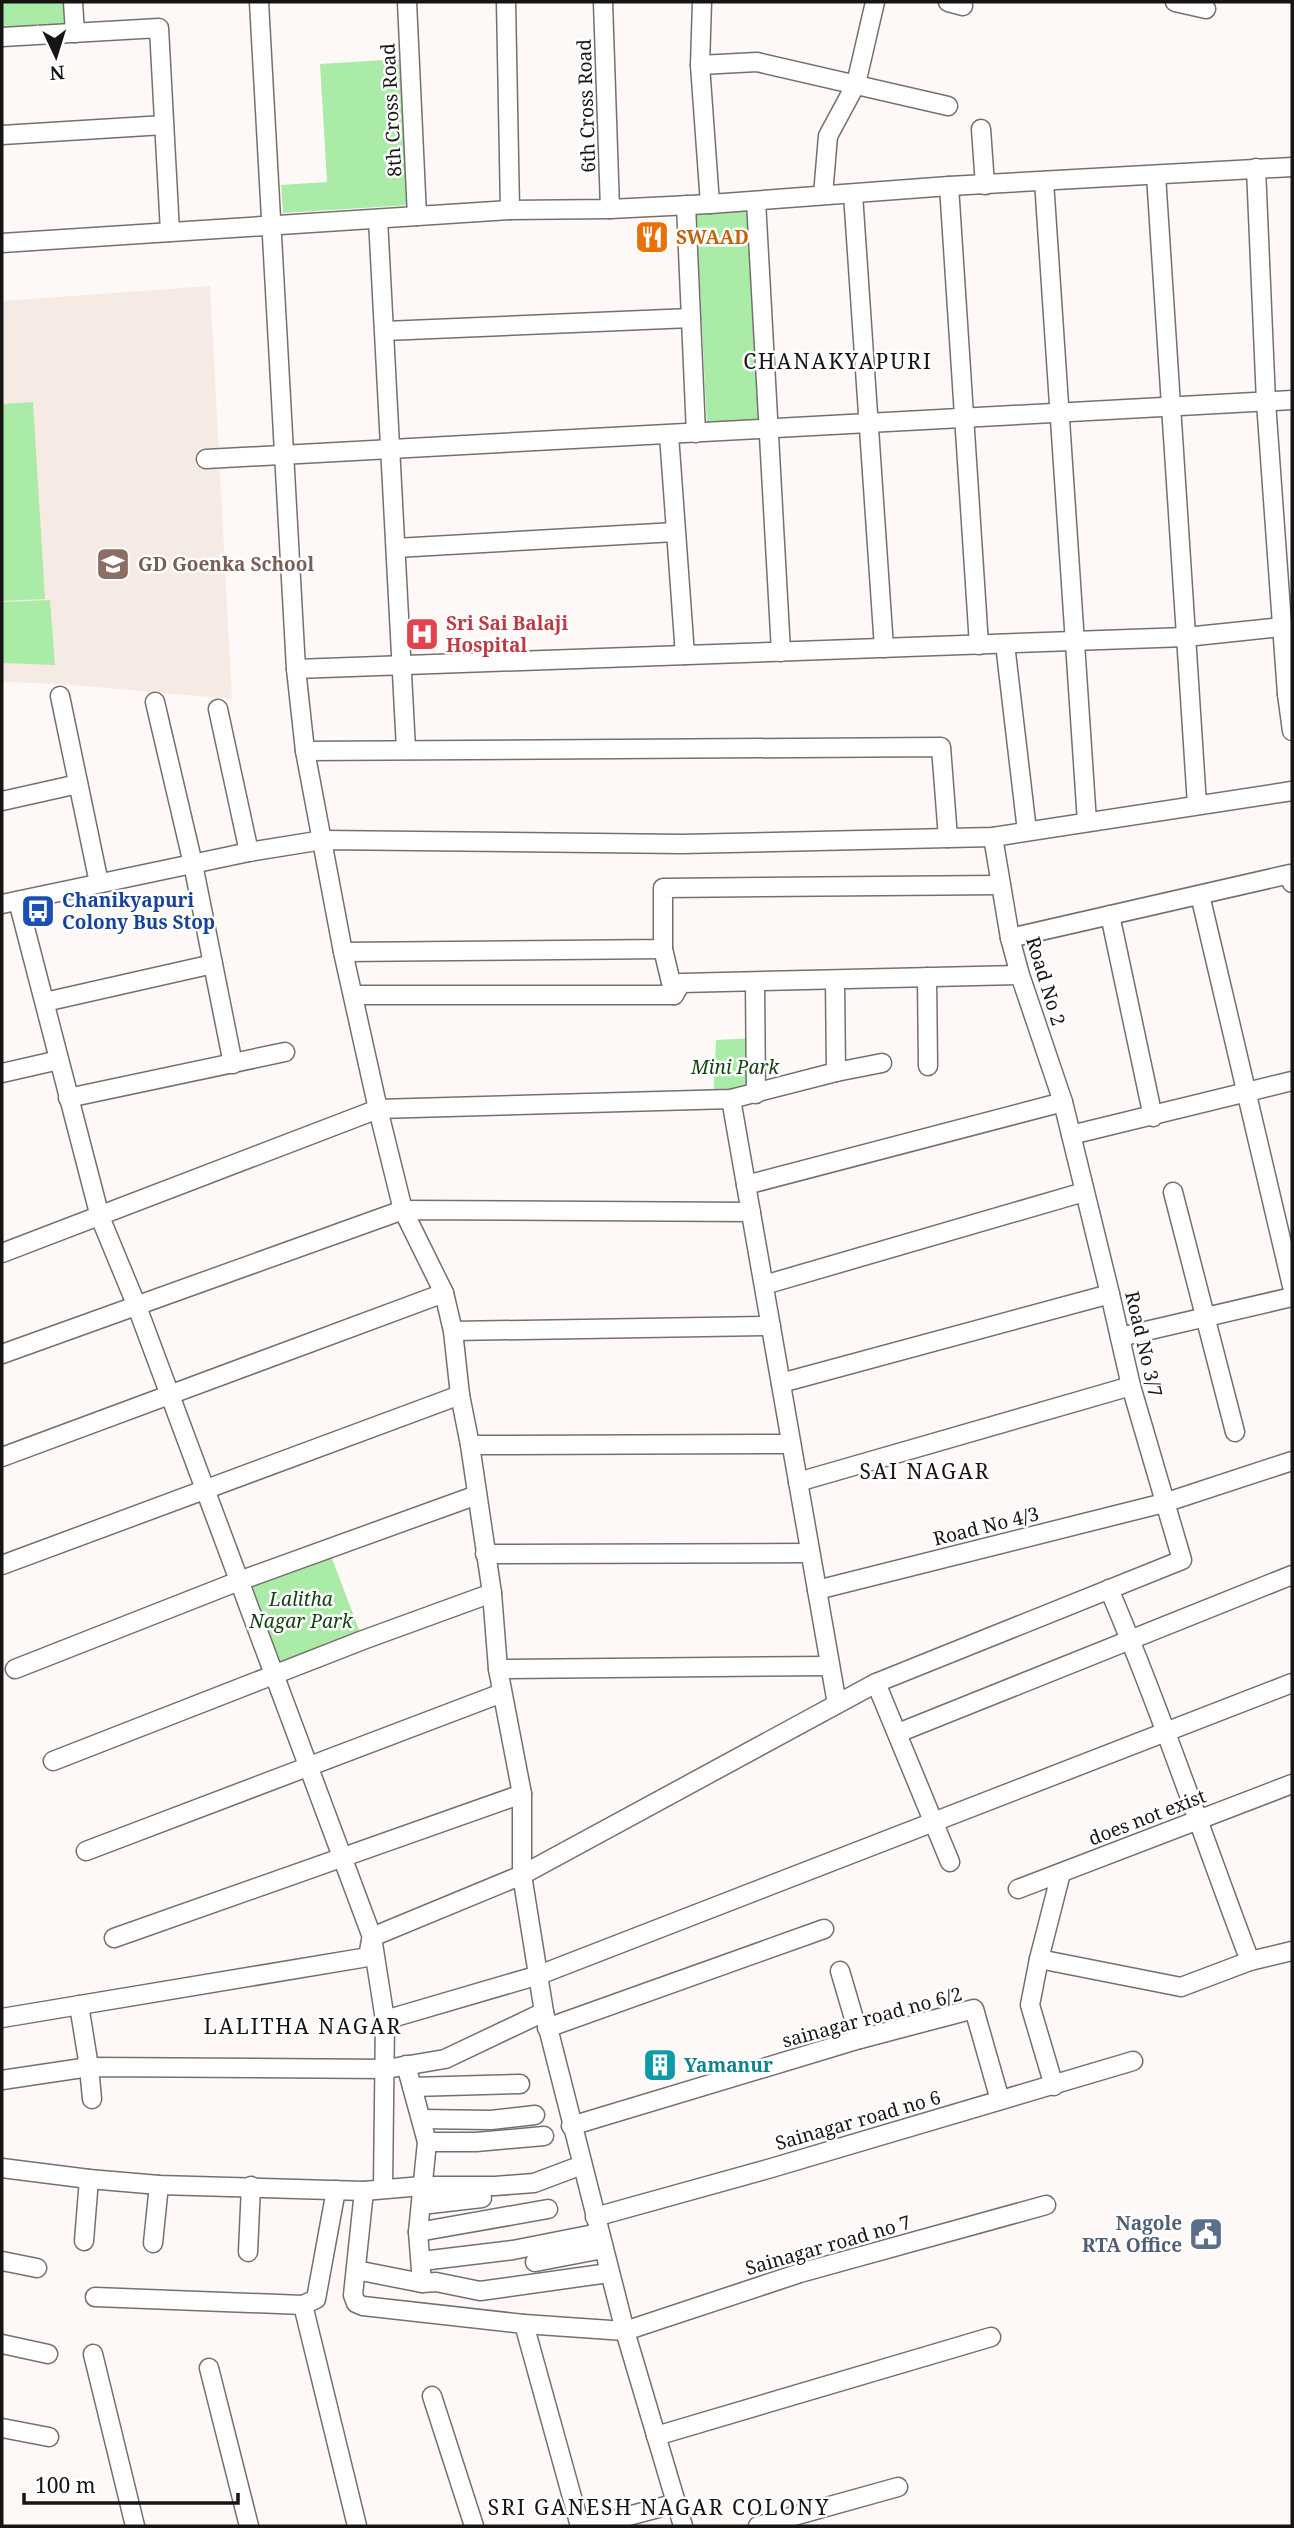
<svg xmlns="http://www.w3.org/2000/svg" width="1294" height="2528" font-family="'Noto Serif',serif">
<rect width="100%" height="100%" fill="#fef9f6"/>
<!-- built -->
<polygon fill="#f6eae4" points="210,286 232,699 60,684 2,682 2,301"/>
<!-- green -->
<g fill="#aaeba7">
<polygon points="2,2 63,2 65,28 2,31"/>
<polygon points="401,59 410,205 283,213 281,185 327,182 320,64"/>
<polygon points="750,208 761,422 707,425 696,211"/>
<polygon points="33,402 45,599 2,601 2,404"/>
<polygon points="50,600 55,665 2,663 2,602"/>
<polygon points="756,1038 756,1094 713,1100 716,1040"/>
<polygon points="328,1548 363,1640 274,1674 239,1581"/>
</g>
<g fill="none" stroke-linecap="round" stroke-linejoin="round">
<!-- street casing -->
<g stroke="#75706e" stroke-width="21">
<g id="street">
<polyline points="73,2 75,33"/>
<polyline points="259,2 296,669 305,751 343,952 378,1109 403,1210 444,1293 453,1331 460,1395 470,1445 492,1593 498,1669 522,1794 522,1875 544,2012 625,2331 683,2526"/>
<polyline points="407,2 417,216"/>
<polyline points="506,2 510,210"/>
<polyline points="603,2 610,209"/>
<polyline points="702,2 700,65 710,204"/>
<polyline points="948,2 963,6"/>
<polyline points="1175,2 1206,9"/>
<polyline points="2,37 159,28 170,232"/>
<polyline points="700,65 757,62 948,106"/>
<polyline points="981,129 985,185"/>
<polyline points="2,135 164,125"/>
<polyline points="1256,168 1266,402 1287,694"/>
<polyline points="1156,175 1197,805"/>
<polyline points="1044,181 1087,822"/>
<polyline points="949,186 979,645"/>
<polyline points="853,194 884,648"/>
<polyline points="823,195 828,136 856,84 875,2"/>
<polyline points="756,201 781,652"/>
<polyline points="686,205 696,433"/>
<polyline points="378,219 406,749"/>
<polyline points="2,243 510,210 610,209 710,204 949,186 1292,167"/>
<polyline points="385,331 691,318"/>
<polyline points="669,435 685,655"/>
<polyline points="206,459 1292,400"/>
<polyline points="396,548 675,532"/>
<polyline points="1005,644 1027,831"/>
<polyline points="296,669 1186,637 1282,627"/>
<polyline points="1292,693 1287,694 1292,731"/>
<polyline points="60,696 99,883"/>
<polyline points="155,702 193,864 233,1064"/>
<polyline points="218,709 249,852"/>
<polyline points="305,751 941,747 948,838"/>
<polyline points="2,801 78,784"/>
<polyline points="1200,895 1292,1286"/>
<polyline points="18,901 100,1217 136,1304 372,1937 385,2020 383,2188"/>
<polyline points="2,904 249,852 323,840 682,844 993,837 1292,791"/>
<polyline points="1110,915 1153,1117"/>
<polyline points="1010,938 1290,874 1292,883"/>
<polyline points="663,949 674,995"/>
<polyline points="343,952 663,949 663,888 1000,885"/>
<polyline points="927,977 928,1066"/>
<polyline points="755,982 756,1094"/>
<polyline points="353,995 674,995 681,983 1020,975"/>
<polyline points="45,1002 213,964"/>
<polyline points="836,1072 882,1063"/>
<polyline points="2,1073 59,1060"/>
<polyline points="68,1098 285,1052"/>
<polyline points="731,1099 837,1704"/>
<polyline points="1071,1135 1292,1081"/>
<polyline points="746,1185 1063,1102"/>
<polyline points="1173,1192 1235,1432"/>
<polyline points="2,1253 378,1109 731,1099 836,1072 835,980"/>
<polyline points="764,1285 1084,1192"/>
<polyline points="453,1331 771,1326"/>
<polyline points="1120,1337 1292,1297"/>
<polyline points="2,1354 403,1210 751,1212"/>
<polyline points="781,1383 1110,1294"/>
<polyline points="470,1445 791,1444"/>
<polyline points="2,1457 444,1293"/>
<polyline points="798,1482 1131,1386"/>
<polyline points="485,1554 810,1553"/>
<polyline points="2,1565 460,1395"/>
<path d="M1109,1589C1161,1711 1203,1837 1250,1961"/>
<polyline points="817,1590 1164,1503 1292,1461"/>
<polyline points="15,1669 239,1581 477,1495"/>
<polyline points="498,1669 830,1666"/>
<polyline points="876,1683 950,1862"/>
<polyline points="898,1733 1292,1575"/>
<polyline points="53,1761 363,1640 492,1593"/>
<polyline points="86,1851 502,1693"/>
<polyline points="1018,1889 1292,1784"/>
<polyline points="372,1937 522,1875 876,1683 1182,1560 1131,1386 1110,1294 1063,1102 1020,975 1010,938 993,837"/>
<polyline points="114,1938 522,1794"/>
<polyline points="1039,1959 1181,1987 1250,1961 1292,1951"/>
<polyline points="840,1971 860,2039"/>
<polyline points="79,2005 89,2067 92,2099"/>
<polyline points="2,2018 368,1957 371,1940"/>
<polyline points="385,2020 539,1975 1292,1683"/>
<polyline points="547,2028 824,1929"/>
<polyline points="406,2065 427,2142 418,2232 422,2283"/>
<polyline points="2,2080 89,2067 386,2069 445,2059 544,2012"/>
<polyline points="1054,2086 1030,2005 1039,1959 1061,1873"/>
<polyline points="412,2087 520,2084"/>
<polyline points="421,2119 491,2120 535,2115"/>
<polyline points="571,2126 860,2039 974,2009 1000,2100"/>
<polyline points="427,2142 476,2142 544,2136"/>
<polyline points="2,2168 89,2179 159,2185 364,2191 422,2186 495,2186 534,2183 582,2165"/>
<polyline points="364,2191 353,2295 356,2303 363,2306 524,2324 625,2331 800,2273 1046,2205"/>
<polyline points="421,2205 482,2198"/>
<polyline points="595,2217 768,2169 1133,2061"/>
<polyline points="418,2232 548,2209"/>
<polyline points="84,2241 89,2179"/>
<polyline points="153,2243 159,2185"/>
<polyline points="248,2252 251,2186"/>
<polyline points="2,2261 37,2268"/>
<polyline points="422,2261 513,2250 599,2233"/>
<polyline points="535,2262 603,2249"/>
<polyline points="356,2270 422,2283 436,2282 480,2291 609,2273"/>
<polyline points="95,2297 303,2305 316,2299 336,2190"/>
<polyline points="303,2305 357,2526"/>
<polyline points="524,2324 580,2526"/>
<polyline points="2,2344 48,2354"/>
<polyline points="93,2354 135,2526"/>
<polyline points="209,2368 249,2526"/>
<polyline points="432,2396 474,2526"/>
<polyline points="2,2428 49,2437"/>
<polyline points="656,2436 991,2337"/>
<polyline points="591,2526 677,2503"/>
<polyline points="758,2526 898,2487"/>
</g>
</g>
<!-- street -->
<use href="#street" stroke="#fff" stroke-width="18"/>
</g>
<!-- icons -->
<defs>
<g id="restaurant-square" transform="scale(1.75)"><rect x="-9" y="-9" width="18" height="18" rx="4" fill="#e8710a" stroke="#fff"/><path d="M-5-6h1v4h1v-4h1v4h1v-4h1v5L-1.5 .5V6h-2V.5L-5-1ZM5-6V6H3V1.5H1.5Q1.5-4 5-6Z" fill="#fff"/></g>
<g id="school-square" transform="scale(1.75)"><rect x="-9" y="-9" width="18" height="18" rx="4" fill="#8d6e63" stroke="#fff"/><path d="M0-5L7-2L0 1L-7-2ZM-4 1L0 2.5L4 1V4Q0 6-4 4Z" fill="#fff"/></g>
<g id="hospital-square" transform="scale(1.75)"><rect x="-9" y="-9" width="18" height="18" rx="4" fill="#e0444e" stroke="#fff"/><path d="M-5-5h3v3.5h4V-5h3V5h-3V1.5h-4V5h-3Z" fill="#fff"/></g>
<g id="bus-square" transform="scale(1.75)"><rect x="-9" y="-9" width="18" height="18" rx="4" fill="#1a4fb4" stroke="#fff"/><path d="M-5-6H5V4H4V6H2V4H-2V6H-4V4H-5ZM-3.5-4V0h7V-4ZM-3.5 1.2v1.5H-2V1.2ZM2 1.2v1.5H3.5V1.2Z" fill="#fff"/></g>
<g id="building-square" transform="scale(1.75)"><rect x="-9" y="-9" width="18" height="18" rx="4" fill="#0f9aa8" stroke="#fff"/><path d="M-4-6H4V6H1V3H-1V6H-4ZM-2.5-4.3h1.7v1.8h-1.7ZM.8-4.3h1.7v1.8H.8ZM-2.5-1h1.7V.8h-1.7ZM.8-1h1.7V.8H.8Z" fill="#fff"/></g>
<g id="civic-square" transform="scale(1.75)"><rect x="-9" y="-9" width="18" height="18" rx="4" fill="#5c6f8a" stroke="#fff"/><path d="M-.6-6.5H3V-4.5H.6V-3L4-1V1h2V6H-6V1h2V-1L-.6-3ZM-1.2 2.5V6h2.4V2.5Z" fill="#fff"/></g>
</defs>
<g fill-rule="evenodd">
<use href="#restaurant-square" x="652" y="237"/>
<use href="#school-square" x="113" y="564"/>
<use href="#hospital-square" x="422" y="634"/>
<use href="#bus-square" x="38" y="911"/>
<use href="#building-square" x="660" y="2065"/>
<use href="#civic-square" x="1206" y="2234"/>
</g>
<g text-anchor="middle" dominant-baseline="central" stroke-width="5" stroke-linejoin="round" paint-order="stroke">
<!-- street labels -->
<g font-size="19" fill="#161414" stroke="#fff">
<text transform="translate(586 106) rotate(-92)">6th Cross Road</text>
<text transform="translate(391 110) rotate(-93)">8th Cross Road</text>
<text transform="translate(1046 981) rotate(73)">Road No 2</text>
<text transform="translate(1144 1344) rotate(77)">Road No 3/7</text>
<text transform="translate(986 1526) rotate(-14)">Road No 4/3</text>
<text transform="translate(1147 1817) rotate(-21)">does not exist</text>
<text transform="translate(872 2017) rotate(-15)">sainagar road no 6/2</text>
<text transform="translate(858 2120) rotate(-16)">Sainagar road no 6</text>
<text transform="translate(828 2245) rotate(-16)">Sainagar road no 7</text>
</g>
<!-- food labels -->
<g font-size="19" font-weight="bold" fill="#c56008" stroke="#fff" text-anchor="start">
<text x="676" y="237">SWAAD</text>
</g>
<!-- education labels -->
<g font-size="19" font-weight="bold" fill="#785e54" stroke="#fff" text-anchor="start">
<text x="138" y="564">GD Goenka School</text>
</g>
<!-- health labels -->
<g font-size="19" font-weight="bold" fill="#be3a42" stroke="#fff" text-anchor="start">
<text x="446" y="623">Sri Sai Balaji<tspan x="446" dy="22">Hospital</tspan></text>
</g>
<!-- transit labels -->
<g font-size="19" font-weight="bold" fill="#164399" stroke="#fff" text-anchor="start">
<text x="62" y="900">Chanikyapuri<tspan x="62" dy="22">Colony Bus Stop</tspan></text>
</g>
<!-- park labels -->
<g font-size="19" font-style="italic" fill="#114312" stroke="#fff">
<text x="735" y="1067">Mini Park</text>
<text x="301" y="1599">Lalitha<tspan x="301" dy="22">Nagar Park</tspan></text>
</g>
<!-- culture labels -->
<g font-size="19" font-weight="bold" fill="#0d838f" stroke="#fff" text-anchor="start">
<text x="684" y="2065">Yamanur</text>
</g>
<!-- service labels -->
<g font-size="19" font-weight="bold" fill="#4e5e75" stroke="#fff" text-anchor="end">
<text x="1182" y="2223">Nagole<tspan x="1182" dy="22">RTA Office</tspan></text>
</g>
<!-- neighbourhood labels -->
<g font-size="21" letter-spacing="2" fill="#161414" stroke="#fff">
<text x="838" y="361">CHANAKYAPURI</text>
<text x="925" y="1471">SAI NAGAR</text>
<text x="303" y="2026">LALITHA NAGAR</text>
<text x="659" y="2507">SRI GANESH NAGAR COLONY</text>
</g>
</g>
<!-- border -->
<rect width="1294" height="2528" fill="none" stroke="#161414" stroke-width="7"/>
<!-- north arrow -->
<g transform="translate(56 56) rotate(176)" stroke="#ffffff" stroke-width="5" paint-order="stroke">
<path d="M0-5L12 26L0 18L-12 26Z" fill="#161414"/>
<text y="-10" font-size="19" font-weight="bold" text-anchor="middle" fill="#161414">N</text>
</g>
<!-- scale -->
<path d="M24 2493v10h214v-10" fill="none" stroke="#161414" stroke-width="3.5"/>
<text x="35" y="2493" font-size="21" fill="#161414" stroke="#ffffff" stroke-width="5" paint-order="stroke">100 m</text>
</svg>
